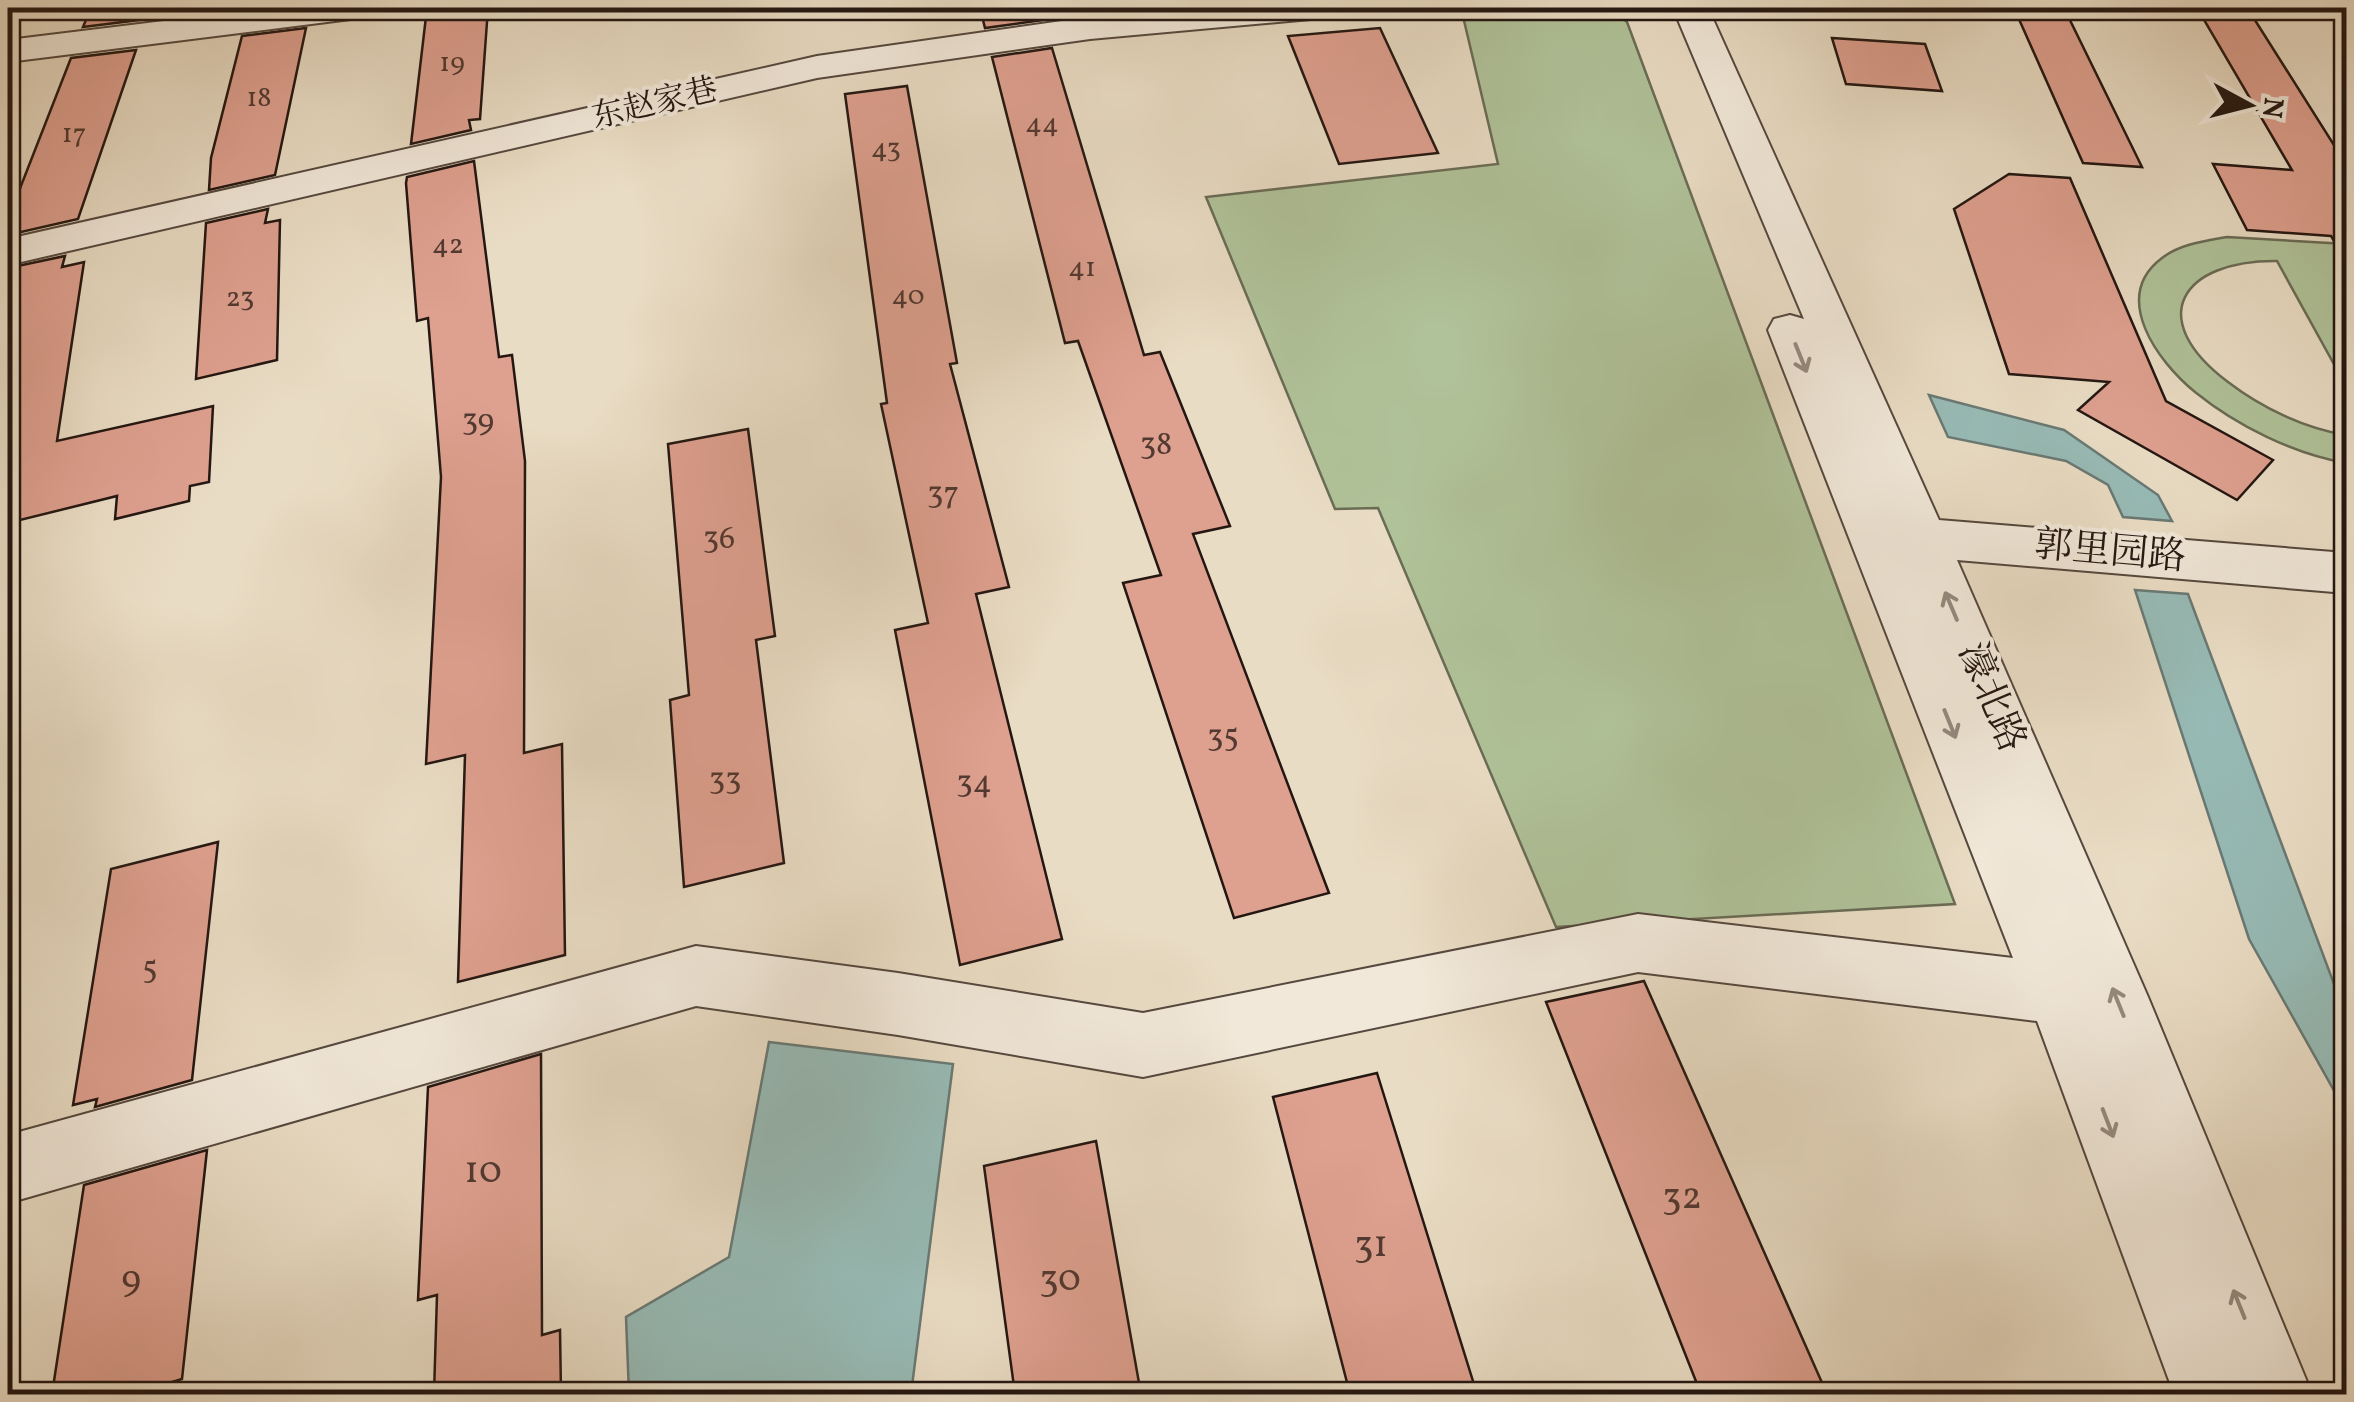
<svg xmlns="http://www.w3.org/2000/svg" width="2354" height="1402" font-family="Vollkorn,'Noto Serif SC',serif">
<rect width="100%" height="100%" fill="#e9dcc4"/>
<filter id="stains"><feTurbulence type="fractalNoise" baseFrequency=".002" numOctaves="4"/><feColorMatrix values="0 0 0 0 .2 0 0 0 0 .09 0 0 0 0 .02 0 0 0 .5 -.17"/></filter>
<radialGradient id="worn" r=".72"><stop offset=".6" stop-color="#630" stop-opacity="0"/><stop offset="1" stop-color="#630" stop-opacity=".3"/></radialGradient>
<!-- green -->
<g fill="#b0c299" stroke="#6a6c56" stroke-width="2.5">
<polygon points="1461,8 1610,8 1627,22 1955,904 1556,927 1378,508 1335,509 1206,197 1498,164"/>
<path d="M2227,237L2346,244V386L2277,261C2182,260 2143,318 2228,382C2262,408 2304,428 2346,435V463C2294,454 2237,426 2195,392C2158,362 2110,297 2162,258C2180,244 2205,241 2227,237Z"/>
</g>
<!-- water -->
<g fill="#97bbb6" stroke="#697974" stroke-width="2.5">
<polygon points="1929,395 2064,430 2158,495 2172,521 2123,517 2108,485 2066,461 1948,437"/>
<polygon points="2135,590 2188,594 2346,1016 2346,1112 2249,939"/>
<polygon points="769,1042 953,1064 911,1394 629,1394 626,1317 729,1257"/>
</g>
<!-- building -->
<g fill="#dea08f" stroke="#241712" stroke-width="2.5">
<polygon points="91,8 151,8 147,19 83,27"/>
<polygon points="427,8 488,8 480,119 469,120 471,130 411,144"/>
<polygon points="980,8 1039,8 1043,20 985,28"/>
<polygon points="2014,8 2064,8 2142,167 2083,163"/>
<polygon points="2200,13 2253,17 2346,164 2346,262 2331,236 2247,230 2213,164 2292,170"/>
<polygon points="306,28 275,175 209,190 211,158 242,36"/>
<polygon points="1380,28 1438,153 1339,164 1288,36"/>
<polygon points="1832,38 1925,44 1942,91 1846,84"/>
<polygon points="1052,48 1144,355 1160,352 1230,526 1193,534 1329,893 1234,918 1123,583 1161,575 1078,341 1065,343 992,57"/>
<polygon points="136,50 78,219 8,235 8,219 71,58"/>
<polygon points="907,86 957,363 950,364 1009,587 976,594 1062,939 960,965 895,630 928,623 881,404 887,403 845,94"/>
<polygon points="474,161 499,357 512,355 525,461 524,753 562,744 565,955 458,982 465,755 426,764 441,477 428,318 417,321 406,183 407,177"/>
<polygon points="2009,174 2070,178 2166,401 2273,460 2237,500 2078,410 2109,382 2009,374 1954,209"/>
<polygon points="268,209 265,223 280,220 277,360 196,379 206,223"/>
<polygon points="65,256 62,267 84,262 57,441 213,406 209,482 190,486 189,501 115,519 117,496 8,523 8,268"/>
<polygon points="748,429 775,636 756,640 784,863 684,887 670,700 689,695 668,444"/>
<polygon points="218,842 192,1080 95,1107 97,1099 73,1105 111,869"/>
<polygon points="1644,981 1827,1394 1701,1394 1546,1002"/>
<polygon points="541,1054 542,1335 560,1330 561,1394 434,1394 437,1295 418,1300 428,1087"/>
<polygon points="1377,1073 1477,1394 1350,1394 1273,1097"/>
<polygon points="1096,1141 1141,1394 1015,1394 984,1166"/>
<polygon points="207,1150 182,1379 132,1394 52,1394 84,1185"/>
</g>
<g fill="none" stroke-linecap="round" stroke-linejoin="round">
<!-- minor casing -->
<g stroke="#55483e" stroke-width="4">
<g id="minor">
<polygon points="270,8 369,8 363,15 351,19 8,62 8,40"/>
<polygon points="1199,8 1329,8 1323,15 1311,19 1090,39 817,78 8,265 8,239 817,56 1090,17"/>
<polygon points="1673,8 1708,8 1939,520 2346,553 2346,593 1957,560 2148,997 2312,1394 2174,1394 2037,1021 1638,972 1143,1077 898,1035 696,1006 8,1203 8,1135 696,946 898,973 1143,1013 1638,914 2013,958 1768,330 1774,319 1790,315 1804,319"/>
</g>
</g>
<!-- minor -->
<use href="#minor" fill="#f1e8d9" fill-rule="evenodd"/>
</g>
<!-- one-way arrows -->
<defs><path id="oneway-shaft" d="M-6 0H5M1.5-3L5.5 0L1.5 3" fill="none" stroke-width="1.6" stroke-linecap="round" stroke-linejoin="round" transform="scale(2.5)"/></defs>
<g stroke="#958a7f">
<use href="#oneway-shaft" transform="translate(1801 358) rotate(68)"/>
<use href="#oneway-shaft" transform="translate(1951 606) rotate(-113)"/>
<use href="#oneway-shaft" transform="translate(1950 724) rotate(68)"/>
<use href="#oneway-shaft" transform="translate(2118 1002) rotate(-112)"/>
<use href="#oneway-shaft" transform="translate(2108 1123) rotate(69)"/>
<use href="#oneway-shaft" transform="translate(2239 1304) rotate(-112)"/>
</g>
<g text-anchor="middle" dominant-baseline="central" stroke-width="8" stroke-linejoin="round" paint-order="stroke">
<!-- far-number labels -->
<g font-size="28" fill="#523931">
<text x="452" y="63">19</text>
<text x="259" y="98">18</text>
<text x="1042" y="124">44</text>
<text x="74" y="134">17</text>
<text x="886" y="149">43</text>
<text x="448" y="245">42</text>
<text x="1082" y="268">41</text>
<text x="908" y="296">40</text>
<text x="240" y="298">23</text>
</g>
<!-- far-street labels -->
<g font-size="32" fill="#241712" stroke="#f1e8d9">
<text transform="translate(655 105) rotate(-13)">东赵家巷</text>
</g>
<!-- number labels -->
<g font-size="32" fill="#523931">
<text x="478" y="422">39</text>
<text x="1156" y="446">38</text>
<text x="943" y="495">37</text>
<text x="719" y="540">36</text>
<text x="1223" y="738">35</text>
<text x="725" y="781">33</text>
<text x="974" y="784">34</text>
<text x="150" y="970">5</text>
</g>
<!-- street labels -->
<g font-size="38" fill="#241712" stroke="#f1e8d9">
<text transform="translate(2110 553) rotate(5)">郭里园路</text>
<text transform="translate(1990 698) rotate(67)">濠北路</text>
</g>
<!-- near-number labels -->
<g font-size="38" fill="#523931">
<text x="483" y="1172">10</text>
<text x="1682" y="1198">32</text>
<text x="1371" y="1246">31</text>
<text x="1060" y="1280">30</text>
<text x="131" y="1281">9</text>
</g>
</g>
<!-- margin -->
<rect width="2354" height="1402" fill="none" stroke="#e9dcc4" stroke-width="40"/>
<rect x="10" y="10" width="2334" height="1382" fill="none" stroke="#241712" stroke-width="5"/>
<rect x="20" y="20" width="2314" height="1362" fill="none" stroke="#241712" stroke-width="2.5"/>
<!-- north arrow -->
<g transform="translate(2249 105) rotate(97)" stroke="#f1e8d9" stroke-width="8" paint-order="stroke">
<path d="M0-8L18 38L0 25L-18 38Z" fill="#241712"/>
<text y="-15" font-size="28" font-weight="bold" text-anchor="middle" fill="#241712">N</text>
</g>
<rect width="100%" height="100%" filter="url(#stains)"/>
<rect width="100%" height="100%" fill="url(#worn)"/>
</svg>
